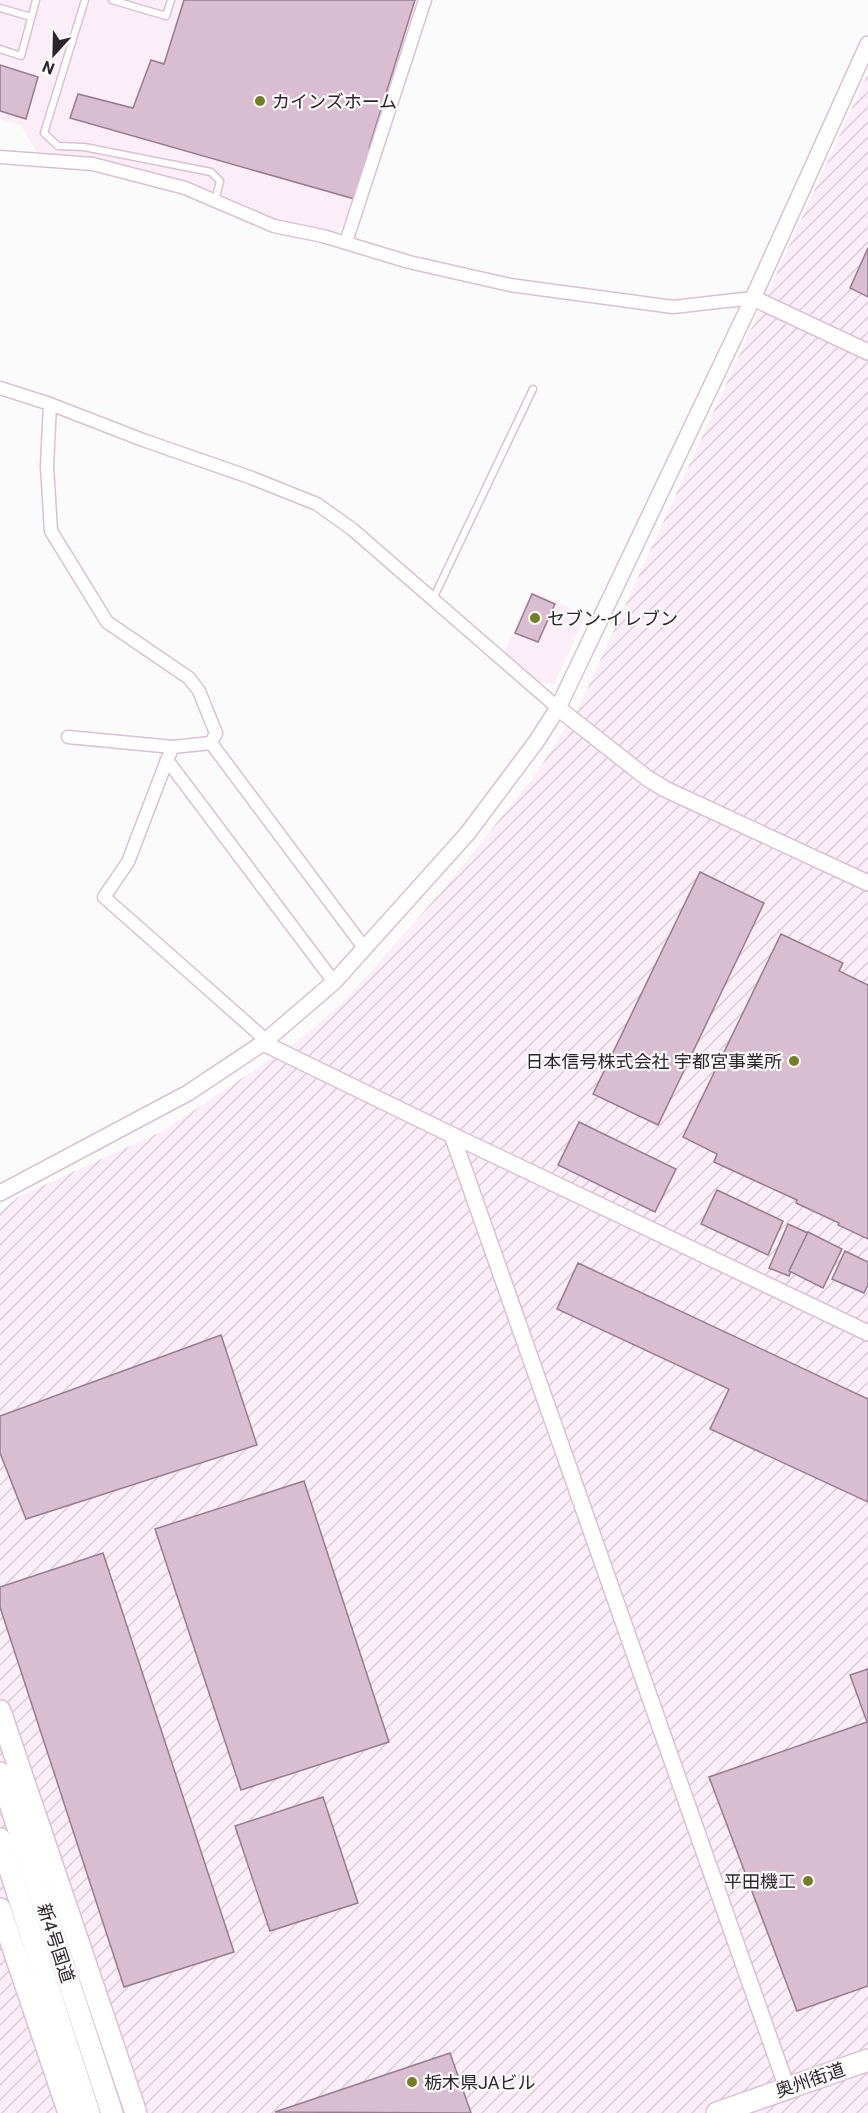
<svg xmlns="http://www.w3.org/2000/svg" width="868" height="2113" font-family="Roboto,'Noto Sans JP',sans-serif">
<defs>
<pattern id="industrial-furrows" width="10" height="10" patternUnits="userSpaceOnUse" patternTransform="scale(1.5)"><rect width="10" height="10" fill="#fceef8"/><path d="M-1 1l2-2M0 10L10 0M9 11l2-2" fill="none" stroke="#d8ccd5"/></pattern>
</defs>
<rect width="100%" height="100%" fill="#fbfbfb"/>
<!-- built -->
<g fill="#fceef8">
<polygon points="0,0 419,0 349,222 334,232 272,218 174,177 37,153 21,125 0,119"/>
<polygon points="531,591 586,615 554,684 539,683 504,652"/>
</g>
<!-- industrial -->
<polygon fill="url(#industrial-furrows)" points="868,73 868,2113 0,2113 0,1212 18,1197 163,1131 295,1043 337,1008 374,968 447,885 535,775 578,709"/>
<!-- building -->
<g fill="#d9bed1" stroke="#957c8e" stroke-width="1.5">
<polygon points="184,0 415,0 369,148 381,152 365,202 70,118 78,94 133,108 151,60 164,64"/>
<polygon points="0,65 38,77 26,119 0,111"/>
<polygon points="868,248 868,297 850,288"/>
<polygon points="532,594 555,604 538,642 515,633"/>
<polygon points="700,872 764,903 658,1125 593,1094"/>
<polygon points="781,934 843,963 839,971 868,985 868,1239 838,1225 839,1223 796,1203 797,1200 714,1162 717,1154 683,1137"/>
<polygon points="579,1122 676,1169 655,1212 558,1165"/>
<polygon points="717,1190 783,1221 768,1255 701,1224"/>
<polygon points="788,1224 808,1233 789,1276 769,1268"/>
<polygon points="808,1232 842,1249 823,1288 789,1271"/>
<polygon points="845,1251 868,1262 868,1285 864,1293 832,1279"/>
<polygon points="578,1263 868,1399 868,1502 710,1429 729,1389 557,1309"/>
<polygon points="221,1335 257,1445 26,1519 0,1453 0,1416"/>
<polygon points="304,1481 389,1742 241,1790 155,1529"/>
<polygon points="103,1553 234,1952 124,1987 0,1607 0,1587"/>
<polygon points="868,1669 868,1986 797,2011 709,1777 867,1722 850,1675"/>
<polygon points="323,1797 358,1903 270,1931 235,1826"/>
<polygon points="450,2053 471,2113 275,2112"/>
</g>
<g fill="none" stroke-linecap="round" stroke-linejoin="round">
<!-- service casing -->
<g stroke="#dbc0d4" stroke-width="9">
<g id="service">
<polyline points="85,0 44,133 58,146 84,147 211,172 220,181 215,201"/>
<polyline points="112,0 166,16 171,0"/>
<polyline points="0,8 31,17"/>
<polyline points="0,49 21,56 36,0"/>
<polyline points="433,599 533,389"/>
</g>
</g>
<!-- minor casing -->
<g stroke="#dbc0d4" stroke-width="15">
<g id="minor">
<polyline points="0,157 93,164 185,188 274,226 323,236 409,262 510,285 673,307 753,298"/>
<polyline points="346,242 425,0"/>
<polyline points="0,388 50,404 143,440 252,478 317,504 352,529 558,708"/>
<polyline points="50,404 47,466 51,531 107,622 189,678 199,691 216,733 211,743 173,747 167,760 334,982"/>
<polyline points="68,737 173,747"/>
<polyline points="211,743 365,949"/>
<polyline points="167,760 128,862 104,897 266,1040"/>
</g>
</g>
<!-- tertiary casing -->
<g stroke="#dbc0d4" stroke-width="18">
<g id="tertiary">
<polyline points="753,298 868,352"/>
<polyline points="558,708 647,778 665,789 868,883"/>
<polyline points="263,1043 452,1135 868,1333"/>
<polyline points="452,1135 787,2088"/>
<polyline points="0,1193 188,1093 263,1043 334,982 467,834 536,742 558,708 753,298 868,44"/>
</g>
</g>
<!-- trunk casing -->
<g stroke="#dbc0d4" stroke-width="24">
<g id="trunk">
<polyline points="0,1711 136,2113"/>
<polyline points="0,1773 112,2113"/>
<polyline points="0,1839 89,2113"/>
<polyline points="0,1909 69,2113"/>
<polyline points="717,2113 868,2060"/>
</g>
</g>
<!-- service -->
<use href="#service" stroke="#fff" stroke-width="6"/>
<!-- minor -->
<use href="#minor" stroke="#fff" stroke-width="12"/>
<!-- tertiary -->
<use href="#tertiary" stroke="#fff" stroke-width="15"/>
<!-- trunk -->
<use href="#trunk" stroke="#fff" stroke-width="21"/>
</g>
<!-- markers -->
<g fill="#767d27" stroke="#fbfbfb" stroke-width="2">
<circle cx="260" cy="101" r="6"/>
<circle cx="535" cy="618" r="6"/>
<circle cx="794" cy="1061" r="6"/>
<circle cx="808" cy="1881" r="6"/>
<circle cx="412" cy="2082" r="6"/>
</g>
<g text-anchor="middle" dominant-baseline="central" stroke-width="4.5" stroke-linejoin="round" paint-order="stroke">
<!-- poi labels -->
<g font-size="18" fill="#2e242c" stroke="#fbfbfb" text-anchor="start">
<text x="272" y="101">カインズホーム</text>
<text x="547" y="618">セブン-イレブン</text>
<text x="782" y="1061" text-anchor="end">日本信号株式会社 宇都宮事業所</text>
<text x="796" y="1881" text-anchor="end">平田機工</text>
<text x="424" y="2082">栃木県JAビル</text>
</g>
<!-- street labels -->
<g font-size="18" fill="#2e242c" stroke="#fbfbfb">
<text transform="translate(56 1943) rotate(72)">新4号国道</text>
<text transform="translate(810 2080) rotate(-19)">奥州街道</text>
</g>
</g>
<!-- north arrow -->
<g transform="translate(54 54) rotate(202)" stroke="#fbfbfb" stroke-width="4.5" paint-order="stroke">
<path d="M0-4.5L10 22L0 15L-10 22Z" fill="#2e242c"/>
<text y="-9" font-size="16" font-weight="bold" text-anchor="middle" fill="#2e242c">N</text>
</g>
</svg>
